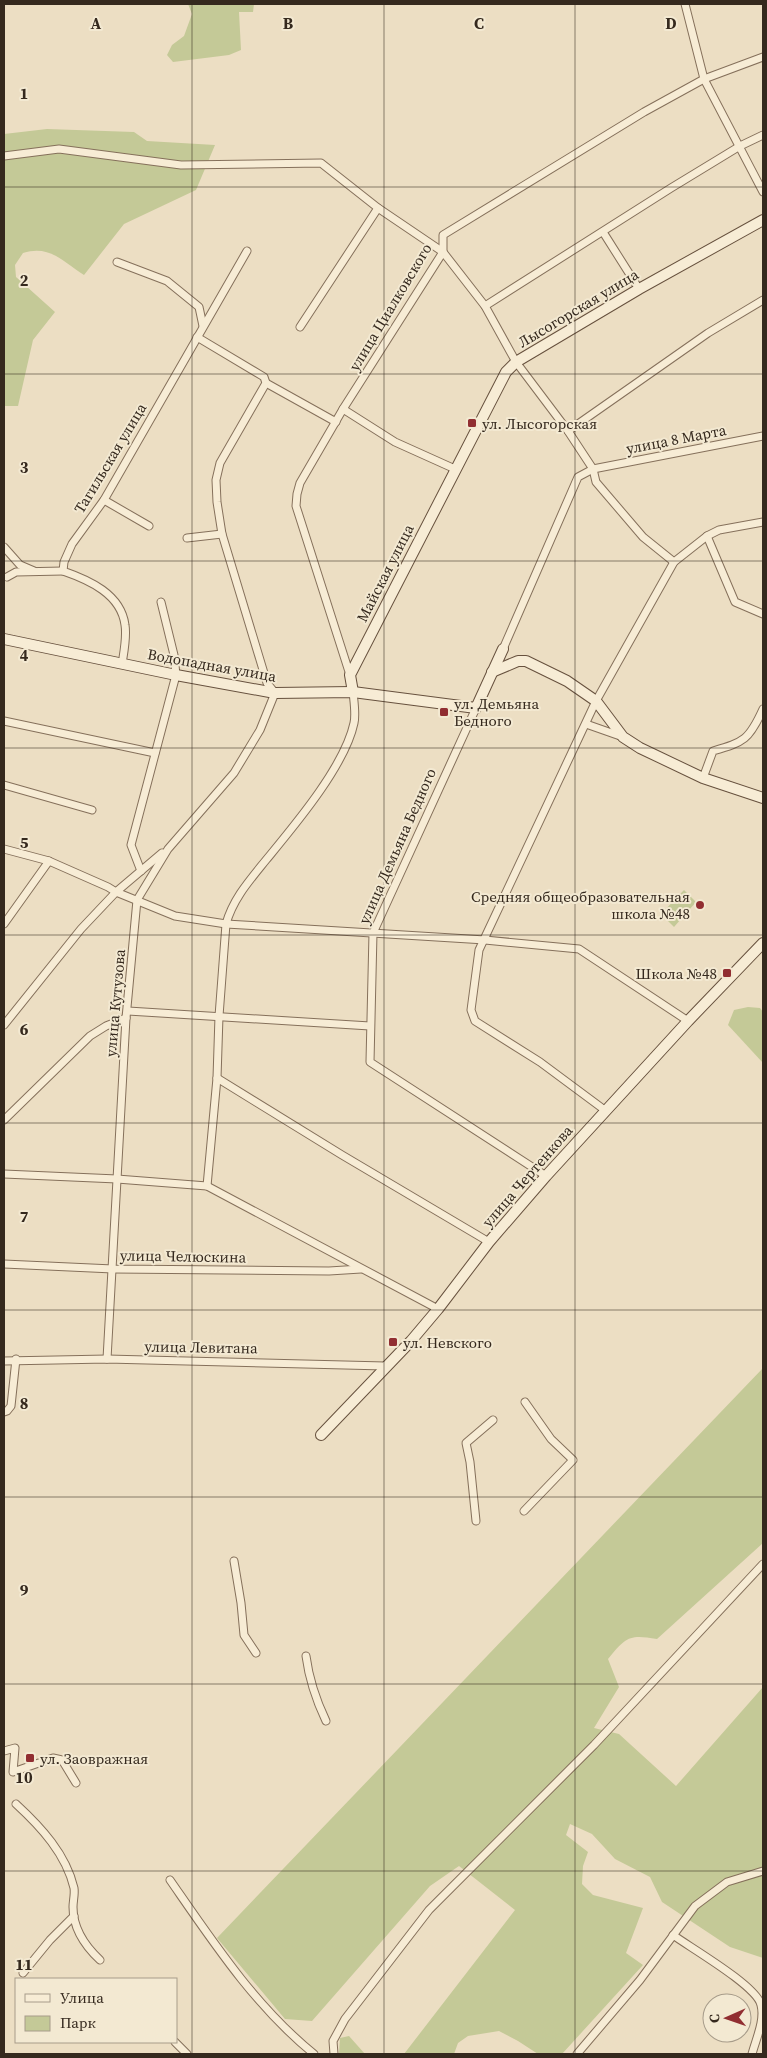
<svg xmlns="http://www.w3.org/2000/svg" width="767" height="2058" font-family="'Source Serif 4',serif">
<rect width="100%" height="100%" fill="#ecdec3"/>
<!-- green -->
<g fill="#c4c997">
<polygon points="188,4 254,4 253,12 239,12 241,50 229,55 173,62 167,55 172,45 184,36 192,14"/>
<path d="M47,129L134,132L147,141L215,145L196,190L124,224L84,275C62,261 50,245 23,253L15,265L16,277L55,312L33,340L18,406H4V134Z"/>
<polygon points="684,890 696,902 674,927 661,914"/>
<polygon points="748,1007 760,1008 763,1012 763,1063 728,1025 734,1010"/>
<path d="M763,1368V1543L657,1639C629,1634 626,1637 608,1659L619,1687L594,1728L619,1734L676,1786L763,1687V1958L730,1947L662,1902L650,1877L615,1859L592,1834L570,1824L566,1835L588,1852L583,1866L582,1884L593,1895L643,1908L626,1953L643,1965L562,2054H538L518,2041L499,2031L468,2036L458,2043L454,2054H404L515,1910L459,1866L430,1886L312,2021L285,2019L217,1938Z"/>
<polygon points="349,2036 365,2054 339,2054 340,2038"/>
</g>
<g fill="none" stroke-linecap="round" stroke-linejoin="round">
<!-- street casing -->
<g stroke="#85705b" stroke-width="9">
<g id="street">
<polyline points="685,4 704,79 763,192"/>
<polyline points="4,156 59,149 181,165 321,163 378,208 443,252 485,306 516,362 568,431 593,469 596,482 643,537 674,562"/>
<polyline points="603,232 639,289"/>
<polyline points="117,262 167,281 199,307 203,326"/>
<polyline points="485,306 671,188 740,146 763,135"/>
<polyline points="300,327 378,208"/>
<polyline points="266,383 336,422"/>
<polyline points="343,409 395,442 455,469"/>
<polyline points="568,431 708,333 763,300"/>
<polyline points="104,500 149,526"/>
<polyline points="707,536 735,602 763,614"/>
<polyline points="187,538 222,534"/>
<polyline points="4,547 20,565 34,571"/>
<polyline points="7,577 16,572 63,571"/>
<polyline points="503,649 578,477 593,469 763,436"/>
<path d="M122,664C124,651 127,637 125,625C121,594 89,580 63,571L64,562L72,544L104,500L247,251"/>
<polyline points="350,675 296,506 297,494 300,483 343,409 443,252 443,235 644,112 704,79 763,57"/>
<polyline points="476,708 373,933 370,1062 546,1176"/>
<polyline points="4,721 155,753"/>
<polyline points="586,724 623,737"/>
<path d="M703,778L713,751C744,742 749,740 763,709"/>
<polyline points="4,785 92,810"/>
<polyline points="4,849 49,861 108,887 116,892 175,916 226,924 485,940 579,949 688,1021"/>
<polyline points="141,871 131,845 176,675 174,655 161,602"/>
<polyline points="4,924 49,861"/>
<polyline points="128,1011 370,1026"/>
<polyline points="4,1025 81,929 116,892 162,853"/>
<polyline points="217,1078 342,1155 489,1242"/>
<polyline points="606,1111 540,1062 475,1021 471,1010 479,950 596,701 674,562 707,536 719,530 763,522"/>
<polyline points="4,1120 90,1036 106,1026 126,1018"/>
<polyline points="4,1174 117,1179 207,1186 438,1309"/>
<path d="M207,1186L217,1078L219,1016L226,924C233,899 249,881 266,860C294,826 345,766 354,723C356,714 354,702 353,692"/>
<polyline points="4,1264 113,1269 329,1271 361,1269"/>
<polyline points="107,1359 126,1018 137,900 168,849 234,773 260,730 275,693 267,683 222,534 217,502 216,480 220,463 266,383 264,377 197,337"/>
<polyline points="4,1361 107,1359 385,1366"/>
<polyline points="4,1412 7,1411 11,1406 16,1359"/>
<polyline points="524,1511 573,1460 551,1439 525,1402"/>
<polyline points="476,1521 470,1462 466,1443 493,1420"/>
<polyline points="234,1561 241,1603 244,1635 256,1653"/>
<path d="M306,1656C309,1679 316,1700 326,1721"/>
<polyline points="4,1751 15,1748 13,1772 53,1758 62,1760 76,1783"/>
<path d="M16,1804C41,1827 66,1854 74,1888C75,1894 73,1901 73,1907C73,1928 85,1946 100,1960"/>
<path d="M170,1880C213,1942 255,2006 314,2054"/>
<path d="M673,1935C691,1948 757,1986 761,2005C765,2020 756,2039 752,2054"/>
<polyline points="23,1973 50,1940 74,1916"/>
<polyline points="175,2042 187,2054"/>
<polyline points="334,2054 333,2041 345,2019 429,1910 594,1745 763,1564"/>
<polyline points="577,2054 640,1980 695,1906 727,1882 763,1871"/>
</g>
</g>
<!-- secondary casing -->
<g stroke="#67513e" stroke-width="12">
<g id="secondary">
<polyline points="4,639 176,675 275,693 353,692 476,708 503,649"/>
<polyline points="492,672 518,661 526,661 567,681 596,701 623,737 640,748 703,778 763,798"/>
<polyline points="353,692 350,675 506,372 516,362 639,289 763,220"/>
<polyline points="321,1435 411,1341 438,1309 489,1242 546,1176 688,1021 763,943"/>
</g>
</g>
<!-- street -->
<use href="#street" stroke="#f7ecd5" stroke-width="7"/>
<!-- secondary -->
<use href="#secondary" stroke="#f7ecd5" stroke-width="10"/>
</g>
<!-- grid -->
<path fill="none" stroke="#35291e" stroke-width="1" stroke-opacity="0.55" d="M192,4V2054M384,4V2054M575,4V2054M4,187H763M4,374H763M4,561H763M4,748H763M4,935H763M4,1123H763M4,1310H763M4,1497H763M4,1684H763M4,1871H763"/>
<!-- markers -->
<g fill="#912e31" stroke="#f3e9d2" stroke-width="2">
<rect x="467" y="418" width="10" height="10" rx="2.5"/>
<rect x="439" y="707" width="10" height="10" rx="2.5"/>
<circle cx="700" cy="905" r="5"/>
<rect x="722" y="968" width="10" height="10" rx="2.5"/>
<rect x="388" y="1337" width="10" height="10" rx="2.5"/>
<rect x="25" y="1753" width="10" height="10" rx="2.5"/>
</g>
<g text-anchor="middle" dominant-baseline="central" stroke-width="4" stroke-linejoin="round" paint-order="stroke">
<!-- street labels -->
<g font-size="15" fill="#35291e" stroke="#f3e9d2">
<text transform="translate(390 307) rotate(-59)">улица Циалковского</text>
<text transform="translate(578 308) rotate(-31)">Лысогорская улица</text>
<text transform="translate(676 439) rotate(-11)">улица 8 Марта</text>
<text transform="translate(110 458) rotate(-59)">Тагильская улица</text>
<text transform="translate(385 573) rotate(-63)">Майская улица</text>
<text transform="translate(212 665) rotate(10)">Водопадная улица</text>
<text transform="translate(397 846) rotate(-66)">улица Демьяна Бедного</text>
<text transform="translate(115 1003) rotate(-85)">улица Кутузова</text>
<text transform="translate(527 1176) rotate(-49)">улица Чертенкова</text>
<text transform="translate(183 1256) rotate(1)">улица Челюскина</text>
<text transform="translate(201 1347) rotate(1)">улица Левитана</text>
</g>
<!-- poi labels -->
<g font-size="15" fill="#35291e" stroke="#f3e9d2" text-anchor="start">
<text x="482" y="423">ул. Лысогорская</text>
<text x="454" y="703">ул. Демьяна<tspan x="454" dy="17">Бедного</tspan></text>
<text x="690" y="896" text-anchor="end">Средняя общеобразовательная<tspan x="690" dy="17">школа №48</tspan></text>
<text x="717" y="973" text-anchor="end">Школа №48</text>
<text x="403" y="1342">ул. Невского</text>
<text x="40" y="1758">ул. Заовражная</text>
</g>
</g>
<g font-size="16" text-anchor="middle" font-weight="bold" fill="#35291e" stroke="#f3e9d2" stroke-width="4" stroke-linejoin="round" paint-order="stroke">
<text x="96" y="29">A</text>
<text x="288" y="29">B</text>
<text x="479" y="29">C</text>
<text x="671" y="29">D</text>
<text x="24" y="99">1</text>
<text x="24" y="286">2</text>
<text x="24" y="473">3</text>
<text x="24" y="661">4</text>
<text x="24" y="848">5</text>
<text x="24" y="1035">6</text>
<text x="24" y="1222">7</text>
<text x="24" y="1409">8</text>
<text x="24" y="1596">9</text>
<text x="24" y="1783">10</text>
<text x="24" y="1970">11</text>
</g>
<!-- border -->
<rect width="767" height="2058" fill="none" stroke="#35291e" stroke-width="10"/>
<!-- legend -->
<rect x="15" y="1978" width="162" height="65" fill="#f3e9d2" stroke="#a79c8a"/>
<rect x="25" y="1994" width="25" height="8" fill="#f7ecd5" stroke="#a79c8a"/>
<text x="60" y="2003" font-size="15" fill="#35291e">Улица</text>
<rect x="25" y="2016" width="25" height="15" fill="#c4c997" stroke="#a79c8a"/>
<text x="60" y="2028" font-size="15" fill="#35291e">Парк</text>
<!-- north arrow -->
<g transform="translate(727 2018) rotate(268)"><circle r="24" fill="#f3e9d2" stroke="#a79c8a"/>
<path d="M0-4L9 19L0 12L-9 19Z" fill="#912e31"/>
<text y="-8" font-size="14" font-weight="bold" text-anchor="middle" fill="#35291e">С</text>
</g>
</svg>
